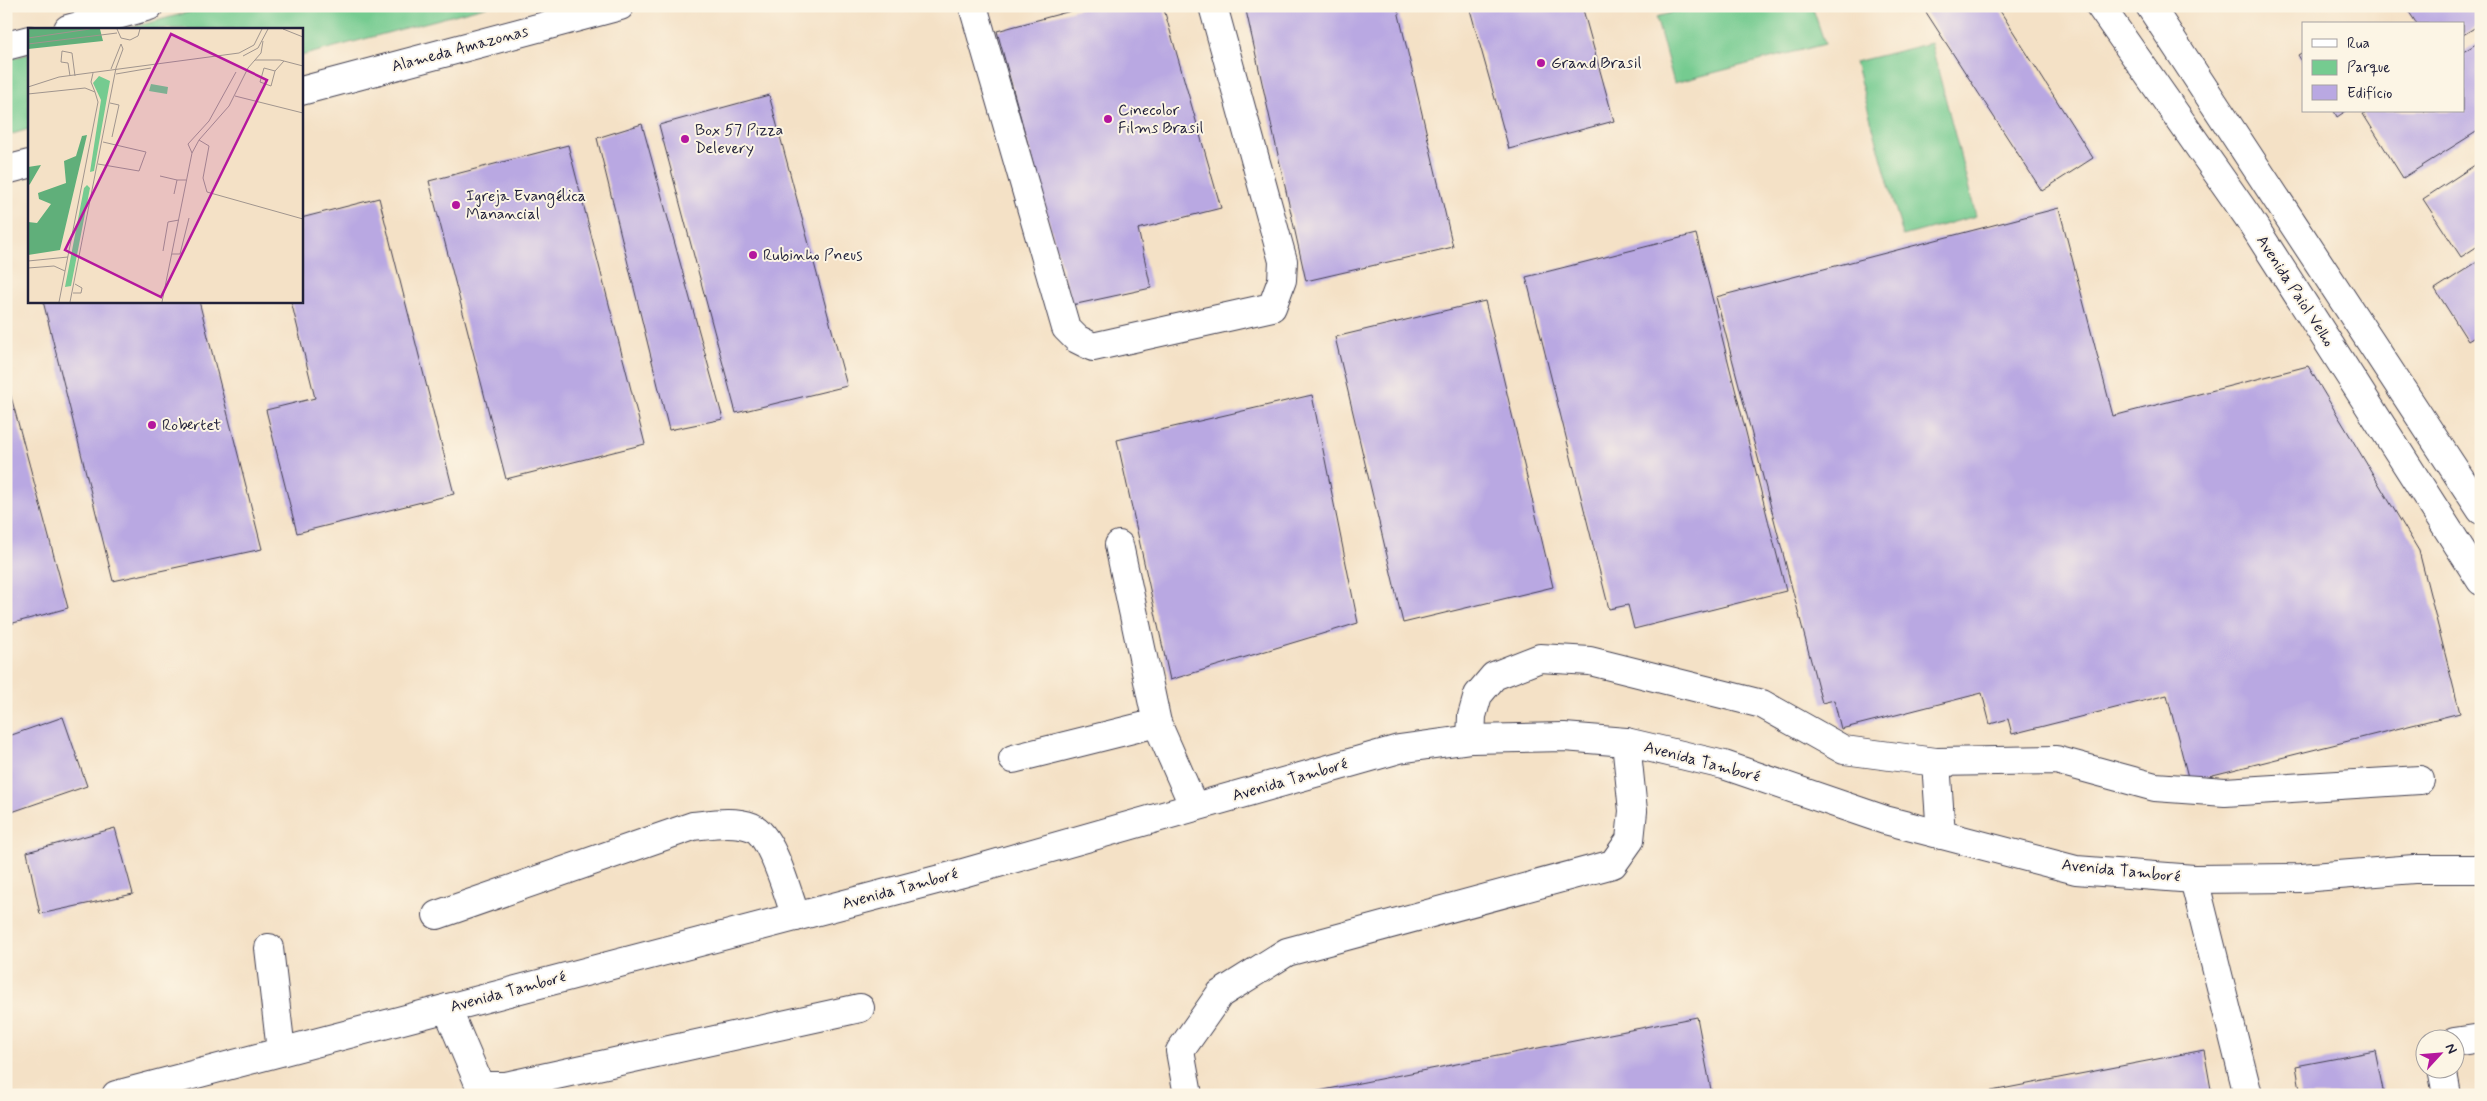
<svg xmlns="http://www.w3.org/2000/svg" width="2487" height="1101" font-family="Mynerve,sans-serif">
<rect width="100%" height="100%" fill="#fcf5e5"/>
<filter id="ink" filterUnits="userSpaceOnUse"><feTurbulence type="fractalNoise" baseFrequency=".02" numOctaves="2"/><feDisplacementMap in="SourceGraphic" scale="10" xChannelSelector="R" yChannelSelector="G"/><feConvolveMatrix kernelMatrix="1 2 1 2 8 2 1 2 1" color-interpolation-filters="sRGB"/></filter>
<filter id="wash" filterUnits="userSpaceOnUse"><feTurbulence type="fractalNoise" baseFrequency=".0096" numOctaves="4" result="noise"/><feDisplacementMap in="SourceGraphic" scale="20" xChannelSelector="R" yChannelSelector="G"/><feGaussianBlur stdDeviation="1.12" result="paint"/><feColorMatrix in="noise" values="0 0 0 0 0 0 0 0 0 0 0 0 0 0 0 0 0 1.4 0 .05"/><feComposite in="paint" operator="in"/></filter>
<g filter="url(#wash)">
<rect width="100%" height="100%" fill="#f4e1c6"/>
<!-- green -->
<g fill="#75cb90" stroke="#4c7666">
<polygon points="212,6 488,6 301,56 301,29 126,29"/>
<polygon points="1697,6 1812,6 1825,44 1674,83 1656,17"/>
<polygon points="1931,43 1976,216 1903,236 1855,62"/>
<polygon points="29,54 29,129 6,136 6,60"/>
</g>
<g id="blocks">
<!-- building -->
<g fill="#b9a8e2">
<polygon points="1089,6 1163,6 1221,208 1138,229 1151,288 1072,305 997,31"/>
<polygon points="1245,6 1397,6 1453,247 1306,281"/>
<polygon points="1469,6 1582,6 1614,121 1509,149"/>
<polygon points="1922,6 1997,6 2093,158 2042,191"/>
<polygon points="2405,6 2481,6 2481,24 2463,35 2463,24 2417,24"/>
<polygon points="2481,41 2481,129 2403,178 2363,114 2368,111 2463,111 2463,52"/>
<polygon points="2303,52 2303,63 2298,55"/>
<polygon points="769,95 847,386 736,413 659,125"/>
<polygon points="2334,111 2346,111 2337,117"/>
<polygon points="642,124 723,419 669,430 597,138"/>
<polygon points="568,145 645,444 506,479 429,181"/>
<polygon points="2481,161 2481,244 2461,257 2423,199"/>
<polygon points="379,198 454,494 297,533 266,410 315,398 291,301 301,301 301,218"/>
<polygon points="2059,208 2113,416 2308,366 2419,551 2460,713 2189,781 2167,695 2012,734 2008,719 1990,724 1982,693 1841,729 1834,700 1822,703 1716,297"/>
<polygon points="1696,234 1786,591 1634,629 1628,605 1609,609 1526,277"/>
<polygon points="2477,262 2478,265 2481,264 2481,333 2468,341 2435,289"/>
<polygon points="43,301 199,301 262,549 113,581"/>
<polygon points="1485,301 1553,587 1403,623 1335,337"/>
<polygon points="6,378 68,608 6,625"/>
<polygon points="1312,395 1358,623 1170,680 1117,440"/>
<polygon points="63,717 87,786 6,814 6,737"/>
<polygon points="115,828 133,894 40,914 27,852"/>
<polygon points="1697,1017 1712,1095 1303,1095 1303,1094"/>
<polygon points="2204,1050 2212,1095 1976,1095 1976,1094"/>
<polygon points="2375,1051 2384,1095 2301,1095 2296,1066"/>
</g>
</g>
</g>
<g filter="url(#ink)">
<use href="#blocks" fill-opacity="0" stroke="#423f50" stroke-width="1"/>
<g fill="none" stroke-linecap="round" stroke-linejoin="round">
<!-- minor casing -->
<g stroke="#423f50" stroke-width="30">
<g id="minor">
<polyline points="973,6 1066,328 1077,339 1093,347 1272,307 1282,280 1283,261 1213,6"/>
<polyline points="1119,545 1157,723"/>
<polyline points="1471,739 1472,716 1478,695 1494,676 1540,658 1590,661 1762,704 1844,750 1936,762 2056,760 2155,787 2225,792 2420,780"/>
<polyline points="1013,759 1157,723 1194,807"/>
<polyline points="1936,762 1941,835"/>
<polyline points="2194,879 2248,1095"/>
<path d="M437,915L693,826C712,824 734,820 752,827C773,836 788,896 796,917"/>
<polyline points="269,948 281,1051"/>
<polyline points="447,1008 480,1086 506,1086 860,1008"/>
<polyline points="2454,1042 2481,1038"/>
<polyline points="2442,1068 2447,1095"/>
<polyline points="116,1095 963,873 1399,749 1471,739 1564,737 1626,742 1724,765 1885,820 2076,870 2194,879 2301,878 2414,869 2481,869"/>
<polyline points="1188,1095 1180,1051 1220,994 1287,952 1613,864 1630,840 1633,811 1626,742"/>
</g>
</g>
<!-- major casing -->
<g stroke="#423f50" stroke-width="30">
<g id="major">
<polyline points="2100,6 2248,217 2481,581"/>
<polyline points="2150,6 2481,510"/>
<polyline points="68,29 149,6"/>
<polyline points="6,46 29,40"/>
<polyline points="301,91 620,6"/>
<polyline points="6,170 29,164"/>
</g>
</g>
<!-- minor -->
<use href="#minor" stroke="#fff" stroke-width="28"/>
<!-- major -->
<use href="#major" stroke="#fff" stroke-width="28"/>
</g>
</g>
<!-- markers -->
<g fill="#b5179e" stroke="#fcf5e5" stroke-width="2">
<circle cx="1541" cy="63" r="5"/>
<circle cx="1108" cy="119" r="5"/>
<circle cx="685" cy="139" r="5"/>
<circle cx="456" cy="205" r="5"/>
<circle cx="753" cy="255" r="5"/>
<circle cx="152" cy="425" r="5"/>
</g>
<g text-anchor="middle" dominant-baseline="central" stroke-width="4" stroke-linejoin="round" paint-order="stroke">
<!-- street labels -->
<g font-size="16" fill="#22223b" stroke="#fcf5e5">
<text transform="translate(460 49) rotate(-15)">Alameda Amazonas</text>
<text transform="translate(2295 291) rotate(57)">Avenida Paiol Velho</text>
<text transform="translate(1702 762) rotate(15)">Avenida Tamboré</text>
<text transform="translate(1290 780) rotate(-16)">Avenida Tamboré</text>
<text transform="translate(2121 871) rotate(6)">Avenida Tamboré</text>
<text transform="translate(900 889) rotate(-15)">Avenida Tamboré</text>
<text transform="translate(508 992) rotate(-15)">Avenida Tamboré</text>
</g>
<!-- poi labels -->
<g font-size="16" fill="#22223b" stroke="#fcf5e5" text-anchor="start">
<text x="1551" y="63">Grand Brasil</text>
<text x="1118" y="110">Cinecolor<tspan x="1118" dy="18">Films Brasil</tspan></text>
<text x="695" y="130">Box 57 Pizza<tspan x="695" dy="18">Delevery</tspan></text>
<text x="466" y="196">Igreja Evangélica<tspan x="466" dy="18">Manancial</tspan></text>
<text x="763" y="255">Rubinho Pneus</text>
<text x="162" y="425">Robertet</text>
</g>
</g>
<!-- overview -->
<g transform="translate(28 28)">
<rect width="275" height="275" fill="#f4e1c6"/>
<path d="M71,48L82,53L66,143L62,144L73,72L65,55ZM123,56L140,59L139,66L121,63ZM59,157L62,160L43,258L37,259L56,160Z" fill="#75cb90"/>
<path d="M0,1H72L75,13L0,21ZM59,107L32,222L0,227V194L9,195L23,176L11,171L10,165L38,155L36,133L48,128L54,108ZM13,137L2,156L0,158V139Z" fill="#60af7a"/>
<path fill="none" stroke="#a0958e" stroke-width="1" d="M89,1L93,10L102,12L110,8L112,1M255,1L275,9M0,10L62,1M0,16L89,5M215,28L230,20L240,1M227,32H252L275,38M83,41L93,16L95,21L88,40M247,43L236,40L232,54L243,58L247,43L256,33M65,45L63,54L67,64M88,46L123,40M42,48L40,35L33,34L34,23L44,25L47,48M0,59L31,49L211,25L226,17L234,1M0,66L57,60L67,64L70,74L31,274M207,68L275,85M82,75L91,77L84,109M171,112L181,118L175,150L179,164L275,191M164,125L160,116L181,93L208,44M70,136L111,143L118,124L75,114M132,148L149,152M146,166L149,152H158M135,223L140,194L151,192M144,226H152L161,190M0,233L40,229M0,240L26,238L37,243M45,265H53L54,260L47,256M42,274L88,40M134,274L164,125L171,112L201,78L220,40L233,25L235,13"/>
<path fill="#b5179e" fill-opacity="0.15" stroke="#b5179e" stroke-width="2.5" d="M143,6L239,52L133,269L37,222Z"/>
<rect width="275" height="275" fill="none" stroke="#22223b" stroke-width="2.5"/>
</g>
<!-- margin -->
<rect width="2487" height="1101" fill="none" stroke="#fcf5e5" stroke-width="25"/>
<!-- legend -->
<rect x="2302" y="22" width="162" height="90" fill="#fcf5e5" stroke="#a5a1a1"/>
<rect x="2312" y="39" width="25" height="8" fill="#ffffff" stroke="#a5a1a1"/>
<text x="2347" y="48" font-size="15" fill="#22223b">Rua</text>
<rect x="2312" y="60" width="25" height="15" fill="#75cb90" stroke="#a5a1a1"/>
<text x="2347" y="72" font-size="15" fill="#22223b">Parque</text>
<rect x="2312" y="85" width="25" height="15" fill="#b9a8e2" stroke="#a5a1a1"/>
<text x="2347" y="98" font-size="15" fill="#22223b">Edifício</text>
<!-- north arrow -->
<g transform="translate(2440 1054) rotate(64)"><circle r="24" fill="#fcf5e5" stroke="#a5a1a1"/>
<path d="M0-4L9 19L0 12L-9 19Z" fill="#b5179e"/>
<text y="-8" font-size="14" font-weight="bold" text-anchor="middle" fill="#22223b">N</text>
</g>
</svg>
